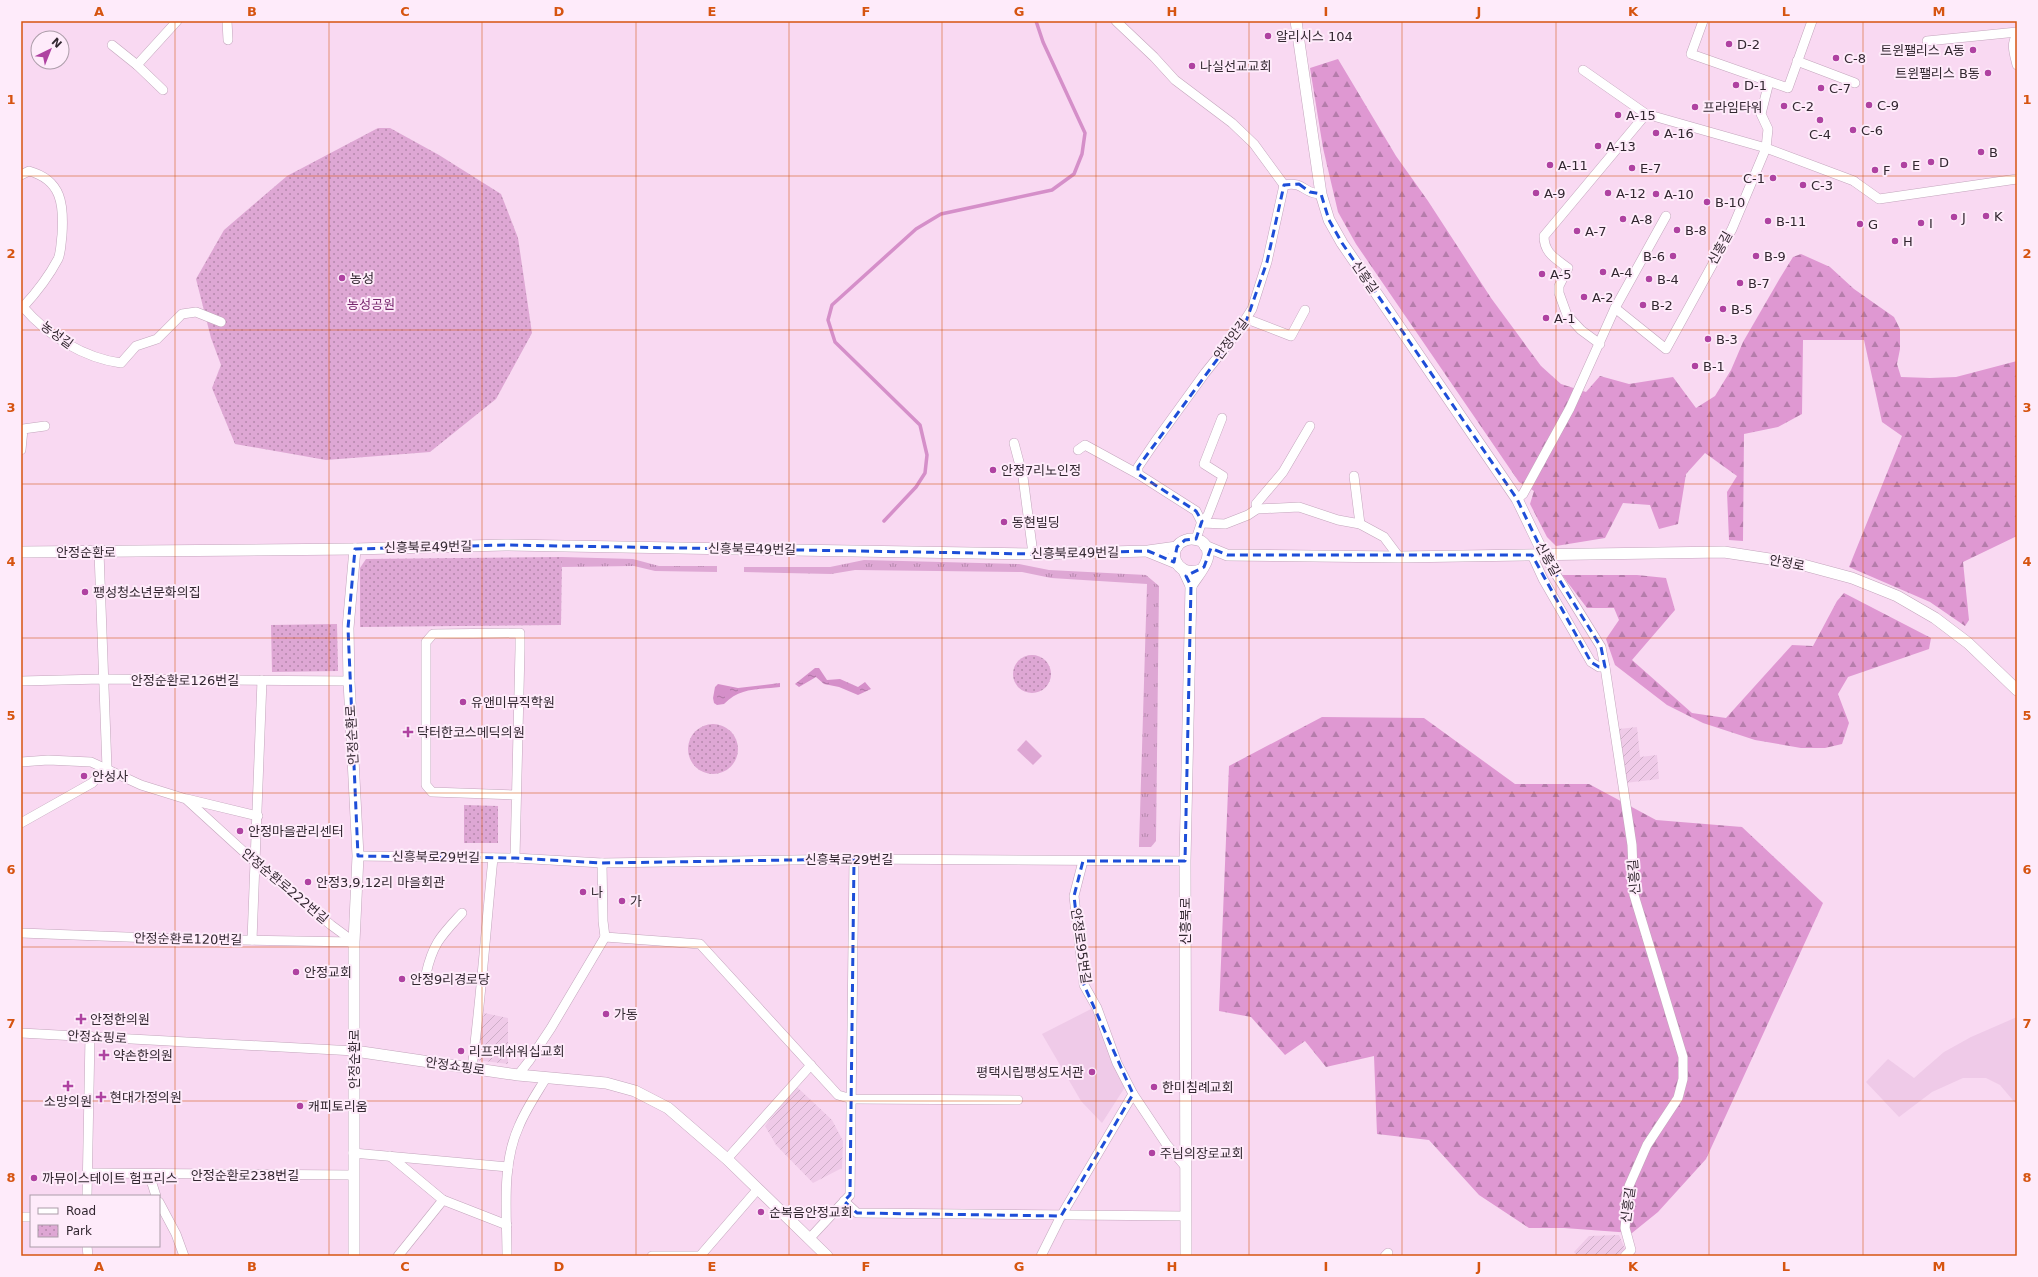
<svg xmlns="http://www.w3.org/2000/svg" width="2038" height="1277" font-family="'DejaVu Sans','Noto Sans KR',sans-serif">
<defs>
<pattern id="industrial-furrows" width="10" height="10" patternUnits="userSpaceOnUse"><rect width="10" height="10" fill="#efcae8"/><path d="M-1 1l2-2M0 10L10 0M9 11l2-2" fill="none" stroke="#cdaec7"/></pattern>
<pattern id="grass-tufts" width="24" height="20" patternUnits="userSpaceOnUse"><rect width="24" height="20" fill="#dea7d4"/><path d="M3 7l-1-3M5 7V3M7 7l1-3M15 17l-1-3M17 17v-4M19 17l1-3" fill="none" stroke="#b588ac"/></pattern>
<pattern id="forest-firs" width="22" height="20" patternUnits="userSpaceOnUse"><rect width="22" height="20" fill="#df98d2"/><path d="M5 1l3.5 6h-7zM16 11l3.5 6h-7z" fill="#b57cab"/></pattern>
<pattern id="park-dots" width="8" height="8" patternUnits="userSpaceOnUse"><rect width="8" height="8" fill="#dea7d4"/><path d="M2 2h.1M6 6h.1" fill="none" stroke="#b588ac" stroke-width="1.8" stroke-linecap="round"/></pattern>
<pattern id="water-ripples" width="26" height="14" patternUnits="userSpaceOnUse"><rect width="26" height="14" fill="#d58fc9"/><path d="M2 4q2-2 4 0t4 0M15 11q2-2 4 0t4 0" fill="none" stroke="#ad75a4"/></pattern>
</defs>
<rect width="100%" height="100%" fill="#f9d9f2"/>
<!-- built -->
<g fill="#efcae8">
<polygon points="1093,1008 1125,1087 1102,1123 1081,1101 1042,1034"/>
<polygon points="2017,1017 2017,1105 2000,1085 1986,1078 1963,1078 1932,1092 1899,1117 1866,1082 1888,1059 1914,1078 1944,1052 1971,1037"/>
</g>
<!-- industrial -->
<g fill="url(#industrial-furrows)">
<polygon points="1637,727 1640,757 1657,755 1659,779 1625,783 1619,729"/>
<polygon points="484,1013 508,1018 508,1064 476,1060"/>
<polygon points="797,1087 832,1120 843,1141 842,1168 813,1183 776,1145 765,1126"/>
<polygon points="1619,1235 1625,1249 1617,1256 1577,1256 1574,1252 1589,1236"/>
</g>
<!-- grass -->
<g fill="url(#grass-tufts)">
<polygon points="562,557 633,559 659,566 717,566 717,572 655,571 634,566 562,567"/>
<polygon points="864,560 1019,564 1049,570 1146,575 1159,586 1156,841 1151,847 1139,847 1147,584 1051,578 1022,572 855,570 831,574 744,572 744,567 830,567"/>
</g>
<!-- forest -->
<g fill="url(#forest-firs)">
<polygon points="1338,59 1396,156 1428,201 1491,298 1541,366 1561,384 1586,392 1600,376 1629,384 1673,377 1696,408 1715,396 1731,370 1743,342 1780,278 1793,257 1801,254 1830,267 1854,289 1894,317 1900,329 1900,349 1897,364 1901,377 1930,378 1956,377 2017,361 2017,536 1963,562 1969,620 1965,626 1930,602 1849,567 1902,436 1882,422 1864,340 1803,340 1802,414 1778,427 1744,434 1743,541 1729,540 1727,492 1737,476 1705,453 1686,474 1678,524 1659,529 1650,505 1623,503 1605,538 1556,546 1547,537 1530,504 1534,491 1519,482 1356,244 1338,212 1323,148 1310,68"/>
<polygon points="1562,575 1637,575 1666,578 1675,610 1632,660 1692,713 1726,718 1792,645 1813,646 1837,601 1844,593 1931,638 1929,649 1848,677 1838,694 1849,723 1842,744 1825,748 1801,748 1755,740 1703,723 1667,705 1615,665 1606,639 1619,620 1614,608 1587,608"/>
<polygon points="1322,717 1424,718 1515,784 1589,784 1656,820 1742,827 1823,903 1706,1159 1658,1212 1632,1233 1564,1228 1529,1228 1479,1195 1429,1140 1377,1134 1374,1056 1326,1067 1305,1041 1285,1055 1251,1017 1219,1011 1229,766"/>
</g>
<!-- park -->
<g fill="url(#park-dots)">
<polygon points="378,128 390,128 439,155 501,194 518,238 532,333 496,399 430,452 326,460 235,444 212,388 221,365 211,338 196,279 224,230 287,176"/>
<polygon points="562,557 561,625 360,627 360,568 366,559"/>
<polygon points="337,624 338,671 272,672 271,625"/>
<circle cx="1032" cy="674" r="19"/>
<circle cx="713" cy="749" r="25"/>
<polygon points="464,805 498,806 498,843 464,843"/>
</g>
<!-- pitch -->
<polygon fill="#dea7d4" points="1026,740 1042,756 1033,765 1017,750"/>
<!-- water -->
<g fill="url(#water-ripples)">
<polygon points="815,668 819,668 827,680 840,679 858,687 865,682 871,689 858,695 839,687 824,684 816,677 799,687 795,684"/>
<path d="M780,683V687C758,690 741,687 724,704L717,705L714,703L713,698L715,687L718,684L738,688Z"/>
</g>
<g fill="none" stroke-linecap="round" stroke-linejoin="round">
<!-- stream -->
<polyline stroke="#d58fc9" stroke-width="3.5" points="884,521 916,487 925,473 927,455 920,425 835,342 828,320 832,305 916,229 941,214 1052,190 1074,174 1082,154 1085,133 1043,42 1036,21"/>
<!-- minor casing -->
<g stroke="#c3a5bc" stroke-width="10">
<g id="minor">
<polyline points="227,21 228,40"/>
<polyline points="1116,21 1154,57 1175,80 1232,123 1254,144 1284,185"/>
<polyline points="1703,21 1691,54 1788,88 1812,21"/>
<path d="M2017,36C2010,43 2015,56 2017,65"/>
<polyline points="1927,41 2017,32"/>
<polyline points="112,45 137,65 163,90"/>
<polyline points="1797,61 1855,83"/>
<polyline points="137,65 177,21"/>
<polyline points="1583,70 1646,114"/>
<path d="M21,175L29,171C62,180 64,205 62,235C61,242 61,253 58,259C49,276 36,293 23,307C48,336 84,358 121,363L136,346L157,339L182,314L196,312L221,322"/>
<polyline points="1855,182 1879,199 2017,179"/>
<path d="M1284,185C1305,181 1303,194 1321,194"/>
<polyline points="1615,308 1666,216"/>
<polyline points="1247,319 1291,336 1305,310"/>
<path d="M1600,344L1581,330L1567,315L1559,293V286L1568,268C1555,258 1544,253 1544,236L1646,114L1766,148L1854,181"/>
<polyline points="1014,443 1023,477 1033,554"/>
<polyline points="21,450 23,429 45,426"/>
<polyline points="1078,450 1085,445 1138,474 1196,511 1202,523 1225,524 1248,515 1257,509 1299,507 1338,520 1360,524 1384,537 1399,557"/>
<polyline points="1138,474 1138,467 1155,442 1205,373 1234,337 1252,309 1267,262 1284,185"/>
<polyline points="1354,476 1360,524"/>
<polyline points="1517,499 1523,494 1570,408 1615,308 1666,349 1732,229 1766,148 1768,129 1761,114 1769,82"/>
<polyline points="1257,509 1256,504 1283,472 1310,426"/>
<polyline points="1202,523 1208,515 1223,476 1204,464 1222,418"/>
<polyline points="1196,539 1202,521"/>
<polyline points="1532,555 1543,579 1591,662 1599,667 1605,667"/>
<polyline points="1544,555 1601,647 1605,667 1632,845 1634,895 1683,1057 1683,1079 1678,1098 1647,1145 1629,1186 1625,1228 1631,1250 1625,1256"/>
<polyline points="21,681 102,679 349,681"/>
<polyline points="21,762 48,760 91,762 141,785 186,799 255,862 331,925 354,942"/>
<polyline points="187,799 258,816"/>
<polyline points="21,823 92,783 107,768 99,552"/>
<polyline points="358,856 515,858 602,863 854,859 1185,861"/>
<polyline points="515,858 520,649 520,633 433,634 426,642 426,785 432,792 516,795"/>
<polyline points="1083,861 1074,896 1084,985 1097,1008 1117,1063 1133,1094 1167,1145 1185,1166"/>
<polyline points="602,863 603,921 605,937"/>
<polyline points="21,933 179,939 354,942"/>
<polyline points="605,937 700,944 838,1095 852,1099 1018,1100"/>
<polyline points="252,940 262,680"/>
<path d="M426,974C433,943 441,936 462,913"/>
<polyline points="21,1033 355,1051"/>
<path d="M472,1068C481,998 486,928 493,858"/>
<polyline points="518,1075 529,1061 551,1028 605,937"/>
<polyline points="353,1153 508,1167"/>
<polyline points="390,1156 443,1200 507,1225"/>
<polyline points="727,1159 811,1065"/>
<polyline points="88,1173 353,1175"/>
<polyline points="149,1174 156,1196"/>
<polyline points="87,1196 90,1036"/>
<polyline points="844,1201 857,1213 1185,1216"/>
<polyline points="159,1202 176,1234 184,1256"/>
<polyline points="21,1217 31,1217"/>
<polyline points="809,1239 850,1195 854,859"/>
<polyline points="87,1246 88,1256"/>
<polyline points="398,1256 443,1200"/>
<path d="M507,1256C507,1214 501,1165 519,1126C526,1109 537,1093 546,1078"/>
<polyline points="652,1256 700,1256 757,1190"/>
<polyline points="1041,1256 1061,1216 1133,1094"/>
<polyline points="1385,1256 1388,1253"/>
</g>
</g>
<!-- tertiary casing -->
<g stroke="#c3a5bc" stroke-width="12">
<g id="tertiary">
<polyline points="1296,21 1321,194 1329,220 1342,243 1517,499 1544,555"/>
<polyline points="1205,546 1227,555 1399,557 1724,552 1796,563 1852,578 1897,596 1935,618 1968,643 2017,690"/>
<polyline points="21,552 355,549 505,545 1033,554 1148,551 1177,547"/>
<polyline points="1149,552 1176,563"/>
<polyline points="1184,571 1191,586 1185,861 1186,1256"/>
<path d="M1191,586C1198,574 1219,554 1201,541C1196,539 1191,538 1186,540C1164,547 1176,579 1200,570"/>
<polyline points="355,1051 518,1075 606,1083 635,1091 668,1108 727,1159 827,1256"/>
<polyline points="354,1256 354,942 358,856 349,681 348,628 355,549"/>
</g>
</g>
<!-- minor -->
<use href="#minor" stroke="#fff" stroke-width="9"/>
<!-- tertiary -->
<use href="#tertiary" stroke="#fff" stroke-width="11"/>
</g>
<!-- marked area -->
<path fill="none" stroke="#1d4ed8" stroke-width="3" stroke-dasharray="8 5" stroke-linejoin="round" d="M1299,184L1310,192L1321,194L1329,220L1342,243L1517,499L1544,555L1601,647L1605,667H1599L1591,662L1532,555H1227L1211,548L1204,567L1186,576L1191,586L1185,861H1083L1074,896L1084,985L1133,1094L1061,1216L857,1213L844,1201L850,1195L854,859L602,863L515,858L358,856L348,628L355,549L505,545L1033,554L1148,551L1174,562L1177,547L1185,540L1196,539L1202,521L1196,511L1138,474V467L1247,319L1267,262L1284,185Z"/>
<!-- grid -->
<path fill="none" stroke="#d65410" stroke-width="1" stroke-opacity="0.55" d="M175,21V1256M329,21V1256M482,21V1256M636,21V1256M789,21V1256M942,21V1256M1096,21V1256M1249,21V1256M1402,21V1256M1556,21V1256M1709,21V1256M1863,21V1256M21,176H2017M21,330H2017M21,484H2017M21,638H2017M21,793H2017M21,947H2017M21,1101H2017"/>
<!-- markers -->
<g fill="#af42a1" stroke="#feebfa" stroke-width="1.5">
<circle cx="1268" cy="36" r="4"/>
<circle cx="1729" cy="44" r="4"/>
<circle cx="1973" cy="50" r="4"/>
<circle cx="1836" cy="58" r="4"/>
<circle cx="1192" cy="66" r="4"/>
<circle cx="1988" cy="73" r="4"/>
<circle cx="1736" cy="85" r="4"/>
<circle cx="1821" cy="88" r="4"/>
<circle cx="1869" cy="105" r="4"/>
<circle cx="1784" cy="106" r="4"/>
<circle cx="1695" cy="107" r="4"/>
<circle cx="1618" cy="115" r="4"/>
<circle cx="1820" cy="120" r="4"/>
<circle cx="1853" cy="130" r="4"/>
<circle cx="1656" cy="133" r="4"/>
<circle cx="1598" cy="146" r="4"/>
<circle cx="1981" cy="152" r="4"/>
<circle cx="1931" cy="162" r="4"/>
<circle cx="1550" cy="165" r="4"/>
<circle cx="1904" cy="165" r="4"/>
<circle cx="1632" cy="168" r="4"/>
<circle cx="1875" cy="170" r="4"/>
<circle cx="1773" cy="178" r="4"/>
<circle cx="1803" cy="185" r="4"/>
<circle cx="1536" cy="193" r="4"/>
<circle cx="1608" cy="193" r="4"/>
<circle cx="1656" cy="194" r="4"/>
<circle cx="1707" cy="202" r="4"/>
<circle cx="1986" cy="216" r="4"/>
<circle cx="1954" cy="217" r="4"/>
<circle cx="1623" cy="219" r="4"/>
<circle cx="1768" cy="221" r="4"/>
<circle cx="1921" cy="223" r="4"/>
<circle cx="1860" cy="224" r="4"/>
<circle cx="1677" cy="230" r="4"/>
<circle cx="1577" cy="231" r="4"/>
<circle cx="1895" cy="241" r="4"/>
<circle cx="1673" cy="256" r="4"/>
<circle cx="1756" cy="256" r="4"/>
<circle cx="1603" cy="272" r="4"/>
<circle cx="1542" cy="274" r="4"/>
<circle cx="342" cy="278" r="4"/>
<circle cx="1649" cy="279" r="4"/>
<circle cx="1740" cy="283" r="4"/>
<circle cx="1584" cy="297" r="4"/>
<circle cx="1643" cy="305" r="4"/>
<circle cx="1723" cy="309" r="4"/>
<circle cx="1546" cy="318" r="4"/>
<circle cx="1708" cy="339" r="4"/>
<circle cx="1695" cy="366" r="4"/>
<circle cx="993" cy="470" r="4"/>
<circle cx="1004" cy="522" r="4"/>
<circle cx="85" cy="592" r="4"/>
<circle cx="463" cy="702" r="4"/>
<path d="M406 726h4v4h4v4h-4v4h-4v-4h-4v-4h4z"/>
<circle cx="84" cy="776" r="4"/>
<circle cx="240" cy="831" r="4"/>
<circle cx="308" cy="882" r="4"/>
<circle cx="583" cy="892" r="4"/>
<circle cx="622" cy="901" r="4"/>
<circle cx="296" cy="972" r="4"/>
<circle cx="402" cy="979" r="4"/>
<circle cx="606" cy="1014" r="4"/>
<path d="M79 1013h4v4h4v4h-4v4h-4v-4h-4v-4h4z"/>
<circle cx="461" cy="1051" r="4"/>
<path d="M102 1049h4v4h4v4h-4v4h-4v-4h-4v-4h4z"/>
<circle cx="1092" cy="1072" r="4"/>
<path d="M66 1080h4v4h4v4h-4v4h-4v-4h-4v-4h4z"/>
<circle cx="1154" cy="1087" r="4"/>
<path d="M99 1091h4v4h4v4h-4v4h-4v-4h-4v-4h4z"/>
<circle cx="300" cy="1106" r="4"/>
<circle cx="1152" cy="1153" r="4"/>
<circle cx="34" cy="1178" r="4"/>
<circle cx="761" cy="1212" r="4"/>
</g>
<g text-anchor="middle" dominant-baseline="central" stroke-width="4" stroke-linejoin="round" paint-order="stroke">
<!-- poi labels -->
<g font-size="13" fill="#322730" stroke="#feebfa" text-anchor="start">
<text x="1276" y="36">알리시스 104</text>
<text x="1737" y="44">D-2</text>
<text x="1965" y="50" text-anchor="end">트윈팰리스 A동</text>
<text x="1844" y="58">C-8</text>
<text x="1200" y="66">나실선교교회</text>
<text x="1980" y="73" text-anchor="end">트윈팰리스 B동</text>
<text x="1744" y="85">D-1</text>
<text x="1829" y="88">C-7</text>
<text x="1877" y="105">C-9</text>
<text x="1792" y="106">C-2</text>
<text x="1703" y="107">프라임타워</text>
<text x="1626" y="115">A-15</text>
<text x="1861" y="130">C-6</text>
<text x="1664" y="133">A-16</text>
<text x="1820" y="134" text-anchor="middle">C-4</text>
<text x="1606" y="146">A-13</text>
<text x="1989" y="152">B</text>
<text x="1939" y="162">D</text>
<text x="1558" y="165">A-11</text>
<text x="1912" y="165">E</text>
<text x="1640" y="168">E-7</text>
<text x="1883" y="170">F</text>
<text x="1765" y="178" text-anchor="end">C-1</text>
<text x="1811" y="185">C-3</text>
<text x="1544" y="193">A-9</text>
<text x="1616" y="193">A-12</text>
<text x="1664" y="194">A-10</text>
<text x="1715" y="202">B-10</text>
<text x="1994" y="216">K</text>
<text x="1962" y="217">J</text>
<text x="1631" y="219">A-8</text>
<text x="1776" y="221">B-11</text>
<text x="1929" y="223">I</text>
<text x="1868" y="224">G</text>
<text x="1685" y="230">B-8</text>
<text x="1585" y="231">A-7</text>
<text x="1903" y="241">H</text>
<text x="1665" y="256" text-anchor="end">B-6</text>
<text x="1764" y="256">B-9</text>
<text x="1611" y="272">A-4</text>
<text x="1550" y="274">A-5</text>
<text x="350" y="278">농성</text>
<text x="1657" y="279">B-4</text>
<text x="1748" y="283">B-7</text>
<text x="1592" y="297">A-2</text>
<text x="1651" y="305">B-2</text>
<text x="1731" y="309">B-5</text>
<text x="1554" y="318">A-1</text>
<text x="1716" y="339">B-3</text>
<text x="1703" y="366">B-1</text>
<text x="1001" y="470">안정7리노인정</text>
<text x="1012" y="522">동현빌딩</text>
<text x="93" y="592">팽성청소년문화의집</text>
<text x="471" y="702">유앤미뮤직학원</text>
<text x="417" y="732">닥터한코스메딕의원</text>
<text x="92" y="776">안성사</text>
<text x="248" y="831">안정마을관리센터</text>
<text x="316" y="882">안정3,9,12리 마을회관</text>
<text x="591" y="892">나</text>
<text x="630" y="901">가</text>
<text x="304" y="972">안정교회</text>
<text x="410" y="979">안정9리경로당</text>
<text x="614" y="1014">가동</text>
<text x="90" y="1019">안정한의원</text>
<text x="469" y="1051">리프레쉬워십교회</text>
<text x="113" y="1055">약손한의원</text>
<text x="1084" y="1072" text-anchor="end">평택시립팽성도서관</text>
<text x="1162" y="1087">한미침례교회</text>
<text x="110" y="1097">현대가정의원</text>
<text x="68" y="1101" text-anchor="middle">소망의원</text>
<text x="308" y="1106">캐피토리움</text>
<text x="1160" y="1153">주님의장로교회</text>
<text x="42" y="1178">까뮤이스테이트 험프리스</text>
<text x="769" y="1212">순복음안정교회</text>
</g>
<!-- street labels -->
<g font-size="13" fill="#322730" stroke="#feebfa">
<text transform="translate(1720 248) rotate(-61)">신흥길</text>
<text transform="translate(1365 277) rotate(56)">신흥길</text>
<text transform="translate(57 335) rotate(36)">농성길</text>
<text transform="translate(1231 339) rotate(-53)">안정안길</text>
<text transform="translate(428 547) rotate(-1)">신흥북로49번길</text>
<text transform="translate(752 549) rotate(1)">신흥북로49번길</text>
<text x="86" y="552">안정순환로</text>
<text transform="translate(1075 553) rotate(-1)">신흥북로49번길</text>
<text transform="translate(1548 559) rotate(61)">신흥길</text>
<text transform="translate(1787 563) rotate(11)">안정로</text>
<text x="185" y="680">안정순환로126번길</text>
<text transform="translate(352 735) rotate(-93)">안정순환로</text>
<text transform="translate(436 857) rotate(1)">신흥북로29번길</text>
<text x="849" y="859">신흥북로29번길</text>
<text transform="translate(1634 877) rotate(-95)">신흥길</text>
<text transform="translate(285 886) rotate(40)">안정순환로222번길</text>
<text transform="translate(1185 921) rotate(-90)">신흥북로</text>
<text transform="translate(188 939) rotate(1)">안정순환로120번길</text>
<text transform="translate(1081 946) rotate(82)">안정로95번길</text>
<text transform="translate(97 1037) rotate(3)">안정쇼핑로</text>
<text transform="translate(354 1059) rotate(-90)">안정순환로</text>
<text transform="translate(455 1066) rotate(8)">안정쇼핑로</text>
<text x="245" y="1175">안정순환로238번길</text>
<text transform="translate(1628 1205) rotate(-82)">신흥길</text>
</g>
<!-- park labels -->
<g font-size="13" fill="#77256d" stroke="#feebfa">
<text x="371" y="304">농성공원</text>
</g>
</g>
<!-- border -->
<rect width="2038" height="1277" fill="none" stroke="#feebfa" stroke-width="44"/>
<!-- legend -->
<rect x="30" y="1195" width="130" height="52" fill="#feebfa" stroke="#ac9da9"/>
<rect x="38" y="1208" width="20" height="6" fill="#ffffff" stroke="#ac9da9"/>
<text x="66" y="1215" font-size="12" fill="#322730">Road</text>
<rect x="38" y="1225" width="20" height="12" fill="url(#park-dots)" stroke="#ac9da9"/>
<text x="66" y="1235" font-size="12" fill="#322730">Park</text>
<!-- north arrow -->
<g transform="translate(50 50) rotate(43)"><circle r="19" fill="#feebfa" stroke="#ac9da9"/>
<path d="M0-3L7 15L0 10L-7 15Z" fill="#af42a1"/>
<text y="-6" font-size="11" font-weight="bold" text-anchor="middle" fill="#322730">N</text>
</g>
<rect x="22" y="22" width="1994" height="1233" fill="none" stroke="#d65410" stroke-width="1.5"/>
<g font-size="13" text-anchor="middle" font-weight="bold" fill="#d65410">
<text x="99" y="16">A</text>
<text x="252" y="16">B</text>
<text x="405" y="16">C</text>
<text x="559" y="16">D</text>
<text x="712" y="16">E</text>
<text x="866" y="16">F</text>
<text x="1019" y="16">G</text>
<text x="1172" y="16">H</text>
<text x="1326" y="16">I</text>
<text x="1479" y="16">J</text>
<text x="1633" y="16">K</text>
<text x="1786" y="16">L</text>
<text x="1939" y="16">M</text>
<text x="11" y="104">1</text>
<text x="2027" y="104">1</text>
<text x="11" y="258">2</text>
<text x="2027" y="258">2</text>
<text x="11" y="412">3</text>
<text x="2027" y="412">3</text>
<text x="11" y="566">4</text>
<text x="2027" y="566">4</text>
<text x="11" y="720">5</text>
<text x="2027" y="720">5</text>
<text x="11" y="874">6</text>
<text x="2027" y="874">6</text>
<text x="11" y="1028">7</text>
<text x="2027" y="1028">7</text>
<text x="11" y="1182">8</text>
<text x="2027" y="1182">8</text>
<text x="99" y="1271">A</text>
<text x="252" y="1271">B</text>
<text x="405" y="1271">C</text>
<text x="559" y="1271">D</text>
<text x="712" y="1271">E</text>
<text x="866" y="1271">F</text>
<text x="1019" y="1271">G</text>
<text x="1172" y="1271">H</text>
<text x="1326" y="1271">I</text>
<text x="1479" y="1271">J</text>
<text x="1633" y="1271">K</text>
<text x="1786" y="1271">L</text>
<text x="1939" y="1271">M</text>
</g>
</svg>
